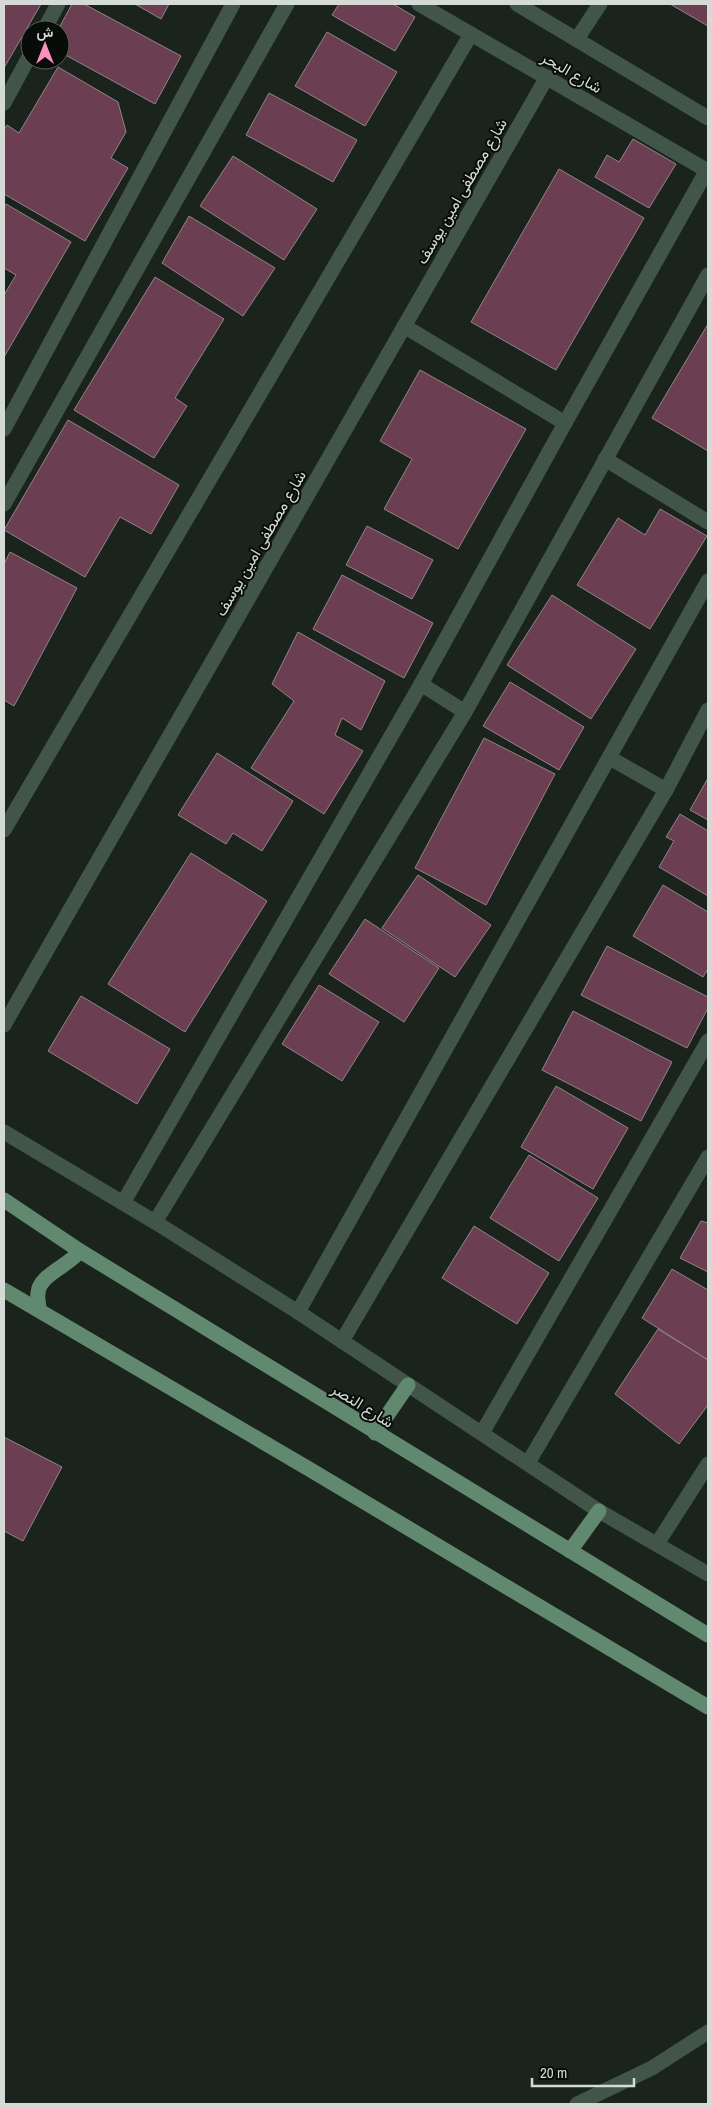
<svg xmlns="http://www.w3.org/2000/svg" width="712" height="2108" font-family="'Archivo Narrow',Vazirmatn,sans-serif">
<rect width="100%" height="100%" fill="#1a241d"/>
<!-- building -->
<g fill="#6c3e51" stroke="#928489">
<polygon points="4,4 41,4 4,68"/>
<polygon points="72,4 84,4 181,56 155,104 60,52 60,30 58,30"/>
<polygon points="135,4 169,4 161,19"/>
<polygon points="339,4 393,4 415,17 395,51 332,15"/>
<polygon points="670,4 708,4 708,26"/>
<polygon points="327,32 397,72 365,126 295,86"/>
<polygon points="58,67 118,102 126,132 111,158 128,168 85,241 4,194 4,130 7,125 19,133"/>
<polygon points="269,93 357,140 333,182 246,135"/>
<polygon points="633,139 676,164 649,208 595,177 607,155 619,162"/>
<polygon points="233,156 317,209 284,260 200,206"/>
<polygon points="559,169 644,218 556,370 471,322"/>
<polygon points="6,204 71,242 4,357 4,295 16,275 4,268 4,207"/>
<polygon points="189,216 275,268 243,316 162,263"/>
<polygon points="155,277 224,319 175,398 187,406 154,458 74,410"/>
<polygon points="708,324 708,451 652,418"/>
<polygon points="420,370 526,429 458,549 384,509 412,459 380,441"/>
<polygon points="68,420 179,485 151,534 120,517 85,577 4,530"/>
<polygon points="660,509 707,536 650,629 577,585 618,518 645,535"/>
<polygon points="367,526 433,560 412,599 346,565"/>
<polygon points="10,552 77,588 14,706 4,700 4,564"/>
<polygon points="342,575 433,623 404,678 313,629"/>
<polygon points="552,595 636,649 591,719 507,665"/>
<polygon points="298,632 385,681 361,730 342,718 335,735 363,751 324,814 251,768 294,701 272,684"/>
<polygon points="510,682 584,727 559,770 483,726"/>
<polygon points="484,738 555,774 486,905 415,868"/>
<polygon points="217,753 293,801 262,851 233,833 226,844 178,815"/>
<polygon points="708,778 708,820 690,810"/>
<polygon points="680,814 708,831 708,896 659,867 674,841 666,837"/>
<polygon points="191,853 267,901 185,1032 108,984"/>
<polygon points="418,875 491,925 455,977 382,928"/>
<polygon points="663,885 708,912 708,969 703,977 633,936"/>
<polygon points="365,919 439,968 404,1022 329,974"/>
<polygon points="607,946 708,997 708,1008 687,1048 581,995"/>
<polygon points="319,985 379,1022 342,1081 282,1044"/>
<polygon points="81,996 170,1049 137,1104 48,1051"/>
<polygon points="573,1011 672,1062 641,1121 542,1070"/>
<polygon points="556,1086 628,1128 593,1189 521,1147"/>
<polygon points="529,1155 598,1198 559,1261 490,1218"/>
<polygon points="701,1221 708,1223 708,1272 680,1258"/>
<polygon points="474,1226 549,1273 517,1324 442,1278"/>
<polygon points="672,1269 708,1290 708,1360 642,1318"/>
<polygon points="658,1329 708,1360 708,1405 679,1444 615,1394"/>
<polygon points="4,1437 62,1467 23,1541 4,1531"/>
</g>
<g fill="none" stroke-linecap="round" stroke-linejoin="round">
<!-- minor -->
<g stroke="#425549" stroke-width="15">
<polyline points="419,4 708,171"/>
<polyline points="517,4 708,118"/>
<polyline points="44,30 58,4"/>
<polyline points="577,39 600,4"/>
<polyline points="4,103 30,55"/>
<polyline points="404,326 565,423"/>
<polyline points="4,429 233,4"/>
<polyline points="605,459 708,522"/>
<polyline points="4,504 287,4"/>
<polyline points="421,684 465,712"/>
<polyline points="610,758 666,790"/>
<polyline points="4,830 471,34"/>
<polyline points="4,1025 547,77"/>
<polyline points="4,1132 155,1222 298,1312 599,1511 708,1574"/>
<polyline points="123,1203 421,684 565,423 707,170"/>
<polyline points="155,1222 465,712 708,275"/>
<polyline points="298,1312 708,581"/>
<polyline points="342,1341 666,790 708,710"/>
<polyline points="482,1433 708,1041"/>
<polyline points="528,1463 708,1157"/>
<polyline points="657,1544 708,1464"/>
<polyline points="577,2104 652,2068 708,2032"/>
</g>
<!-- major -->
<g stroke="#618970" stroke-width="15">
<polyline points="4,1200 80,1251 708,1635"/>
<polyline points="4,1290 309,1469 708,1707"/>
<path d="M39,1309C39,1304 37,1298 38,1293C39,1275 70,1265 80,1251"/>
<polyline points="375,1433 408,1385"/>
<polyline points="570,1551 599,1511"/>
</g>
</g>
<g text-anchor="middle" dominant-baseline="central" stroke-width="4" stroke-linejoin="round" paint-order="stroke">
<!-- street labels -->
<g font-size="16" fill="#d4dad6" stroke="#080c09">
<text transform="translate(572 72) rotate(30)">شارع البحر</text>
<text transform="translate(461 191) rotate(-60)">شارع مصطفى امين يوسف</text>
<text transform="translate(260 543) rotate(-60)">شارع مصطفى امين يوسف</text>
<text transform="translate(363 1405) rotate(32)">شارع النصر</text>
</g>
</g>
<!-- border -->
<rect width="712" height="2108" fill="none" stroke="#d4dad6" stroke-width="10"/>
<!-- north arrow -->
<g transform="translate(45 45)"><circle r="24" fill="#080c09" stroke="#5a5e5b"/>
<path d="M0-4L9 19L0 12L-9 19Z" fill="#fe8ebe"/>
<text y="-8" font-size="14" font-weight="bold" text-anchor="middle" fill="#d4dad6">ش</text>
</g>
<!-- scale -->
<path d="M532 2078v8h102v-8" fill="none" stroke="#d4dad6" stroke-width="2.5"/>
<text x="540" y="2078" font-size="15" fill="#d4dad6" stroke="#080c09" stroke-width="4" paint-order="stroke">20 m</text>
</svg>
